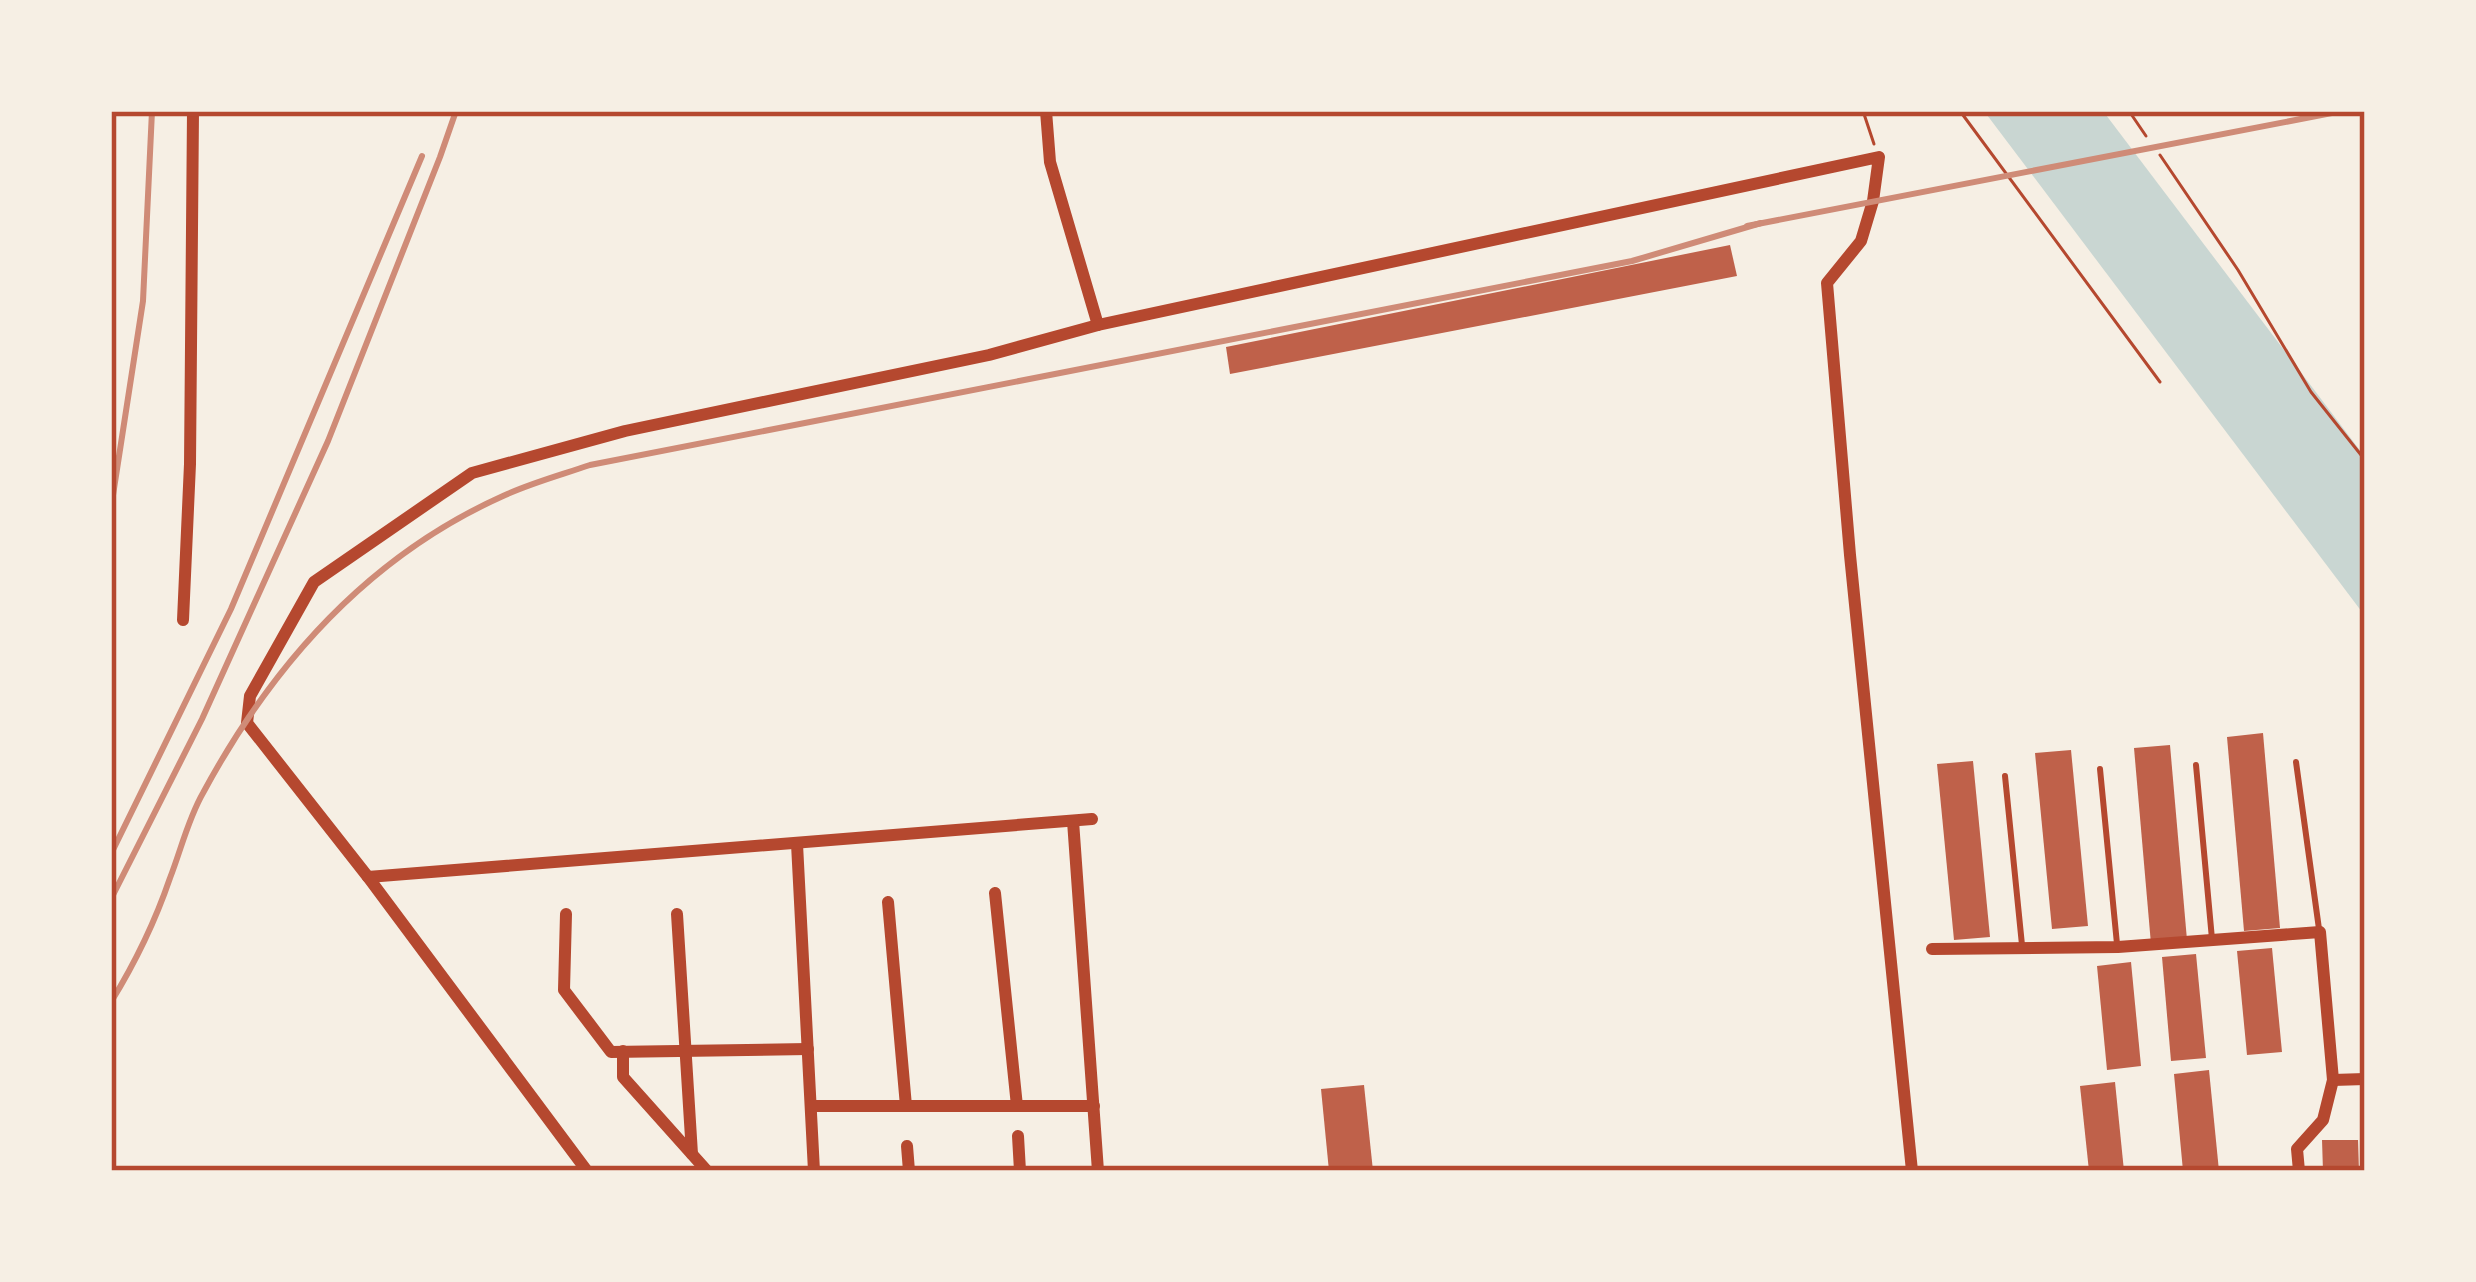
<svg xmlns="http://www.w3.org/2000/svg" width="2476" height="1282" font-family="'IBM Plex Sans',sans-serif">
<rect width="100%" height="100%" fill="#f6efe4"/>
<!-- water -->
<polygon fill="#c9d6d2" points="1984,111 2103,111 2365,457 2365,616"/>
<!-- building -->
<g fill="#bf614a">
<polygon points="1730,245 1737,276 1230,374 1226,347"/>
<polygon points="2263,733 2280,928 2244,931 2227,737"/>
<polygon points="2170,745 2187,940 2151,944 2134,748"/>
<polygon points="2071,750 2088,926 2052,929 2035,753"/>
<polygon points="1973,761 1990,937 1954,940 1937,764"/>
<polygon points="2272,948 2282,1052 2247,1055 2237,951"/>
<polygon points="2196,954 2206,1058 2171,1061 2162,957"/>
<polygon points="2131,962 2141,1066 2107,1070 2097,966"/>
<polygon points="2209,1070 2219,1171 2183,1171 2174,1074"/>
<polygon points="2115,1082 2124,1171 2089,1171 2080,1086"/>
<polygon points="1364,1085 1373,1171 1329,1171 1321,1089"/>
<polygon points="2322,1140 2358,1140 2359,1171 2323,1171"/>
</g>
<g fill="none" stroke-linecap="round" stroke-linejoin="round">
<!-- path -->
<g stroke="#b5482f" stroke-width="3">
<polyline points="1863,111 1874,144"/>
<polyline points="1960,111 2160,382"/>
<polyline points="2129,111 2146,136"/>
<polyline points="2160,155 2238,270 2311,392 2365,460"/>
</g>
<!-- service -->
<g stroke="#b5482f" stroke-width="6">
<polyline points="2296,762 2319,929"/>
<polyline points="2196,765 2212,939"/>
<polyline points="2100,769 2117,944"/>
<polyline points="2005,776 2022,945"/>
</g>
<!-- minor -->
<g stroke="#b5482f" stroke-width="12">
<polyline points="1046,111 1050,162 1098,325"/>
<polyline points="183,620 190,464 193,111"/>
<polyline points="1073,821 1098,1171"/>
<polyline points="797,844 814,1171"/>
<polyline points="368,877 1092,819"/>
<polyline points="995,893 1017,1106"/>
<polyline points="888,902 906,1106"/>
<polyline points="566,914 564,990 611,1052 808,1049"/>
<polyline points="677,914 692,1154"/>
<polyline points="1932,949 2118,947 2320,932 2333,1080 2323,1120 2297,1149 2299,1171"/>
<polyline points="623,1051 623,1077 707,1171"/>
<polyline points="2333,1080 2365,1079"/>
<polyline points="811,1106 1094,1106"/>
<polyline points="1018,1136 1020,1171"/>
<polyline points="907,1146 909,1171"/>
<polyline points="587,1171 368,877 247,723 250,696 314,582 472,473 625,431 989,355 1098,325 1879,157 1873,201 1861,241 1827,283 1850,555 1912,1171"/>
</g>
<!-- rail -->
<g stroke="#cf8b77" stroke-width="6">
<polyline points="1747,226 2342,111"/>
<polyline points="111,508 143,301 152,111"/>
<polyline points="111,854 231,609 422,156"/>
<polyline points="111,899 202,719 328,441 440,157 456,111"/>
<path d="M111,1002C135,963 155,922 170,878C181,850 188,819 203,793C272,665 369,556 503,496C531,483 561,475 590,465L1632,261L1761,223"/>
</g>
</g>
<!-- border -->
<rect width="2476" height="1282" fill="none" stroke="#f6efe4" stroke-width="228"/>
<rect x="114" y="114" width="2248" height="1054" fill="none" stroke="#b5482f" stroke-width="4.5"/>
</svg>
